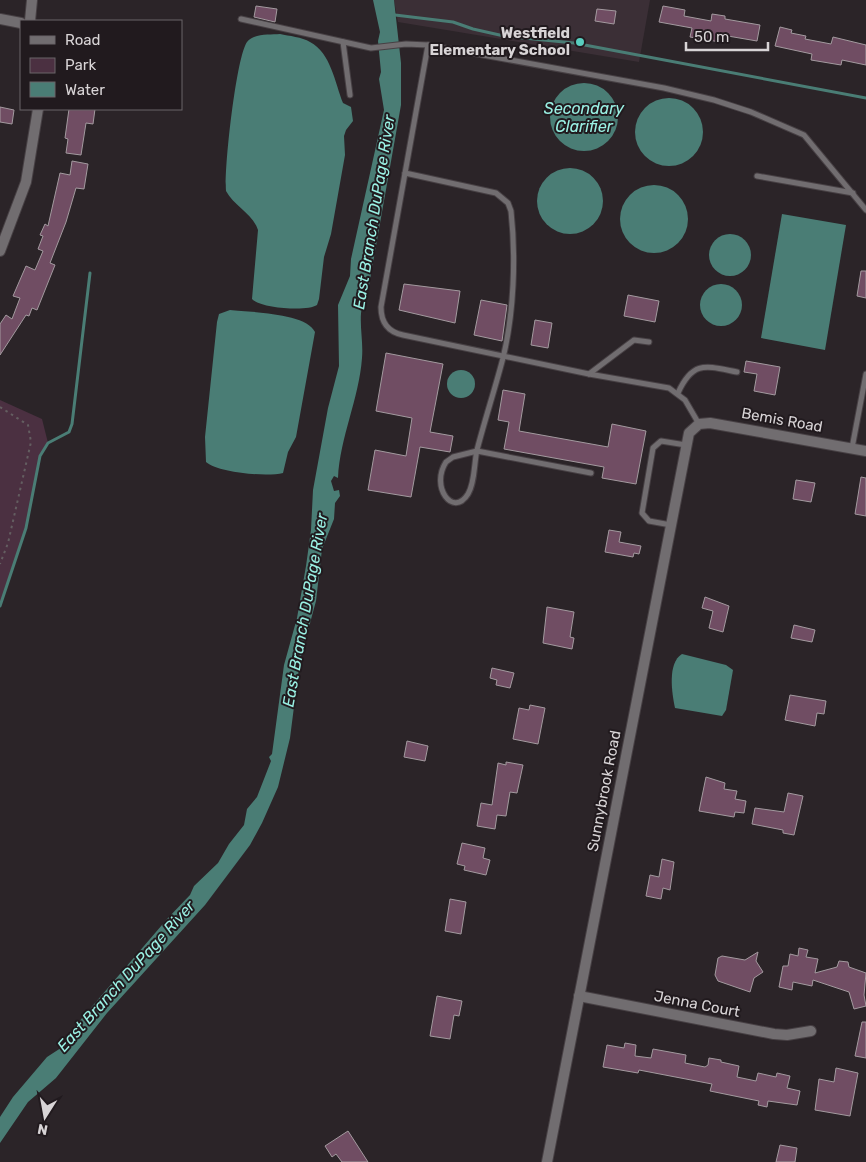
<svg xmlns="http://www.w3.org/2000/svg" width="866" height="1162" font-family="Rubik,sans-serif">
<rect width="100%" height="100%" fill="#2b2428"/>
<!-- built -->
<polygon fill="#3b2f36" points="394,0 650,0 639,62 398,22"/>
<!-- green -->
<polygon fill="#4b3041" points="0,400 42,419 48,443 40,456 26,528 0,606"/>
<!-- water -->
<g fill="#4a7d75">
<path d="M373,0H394L401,63V105L368,291C355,313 364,334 362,358C359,399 340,437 338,478L334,476L331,481L334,491L339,490L340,496L335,503L334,519L322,549L316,601L300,660L290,738L278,787L262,823L250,845L205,905L107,1013L56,1078L28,1102L0,1143V1117L13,1097L47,1057L67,1044L71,1031L168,918L190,895L194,886L218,863L229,844L244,825L247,809L257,797L271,761L269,757L272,754L284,665L297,618L306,566L311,530L313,490L328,408L339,366L338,305L350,276L351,259L384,110L379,79L381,72L378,41L380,32Z"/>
<path d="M280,34C289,36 302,37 310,42C331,53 335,83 343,103L351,107L353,121L346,130L344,136L345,155L331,234L324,257L319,299L317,305C307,312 260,308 252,299L258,230C253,214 234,206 226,191C224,169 236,58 247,42C254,33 270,35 280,34Z"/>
<circle cx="584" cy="117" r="34"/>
<circle cx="669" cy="132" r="34"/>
<circle cx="570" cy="201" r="33"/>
<circle cx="654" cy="219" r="34"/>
<polygon points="782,214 846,225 825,350 761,338"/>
<circle cx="730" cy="255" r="21"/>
<circle cx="721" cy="305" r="21"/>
<path d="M230,310C249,312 307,313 315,332L296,437L288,452L283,473C267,477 219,473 206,462L205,437L217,322L219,314Z"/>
<circle cx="461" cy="384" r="14"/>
<path d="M682,654L726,665L733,670L726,710L722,716L675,708C672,694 667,663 682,654Z"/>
</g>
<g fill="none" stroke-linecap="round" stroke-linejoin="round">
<!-- stream -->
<g stroke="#4a7d75" stroke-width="3">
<polyline points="395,15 453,22 473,29 504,36 574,43 866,98"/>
<polyline points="0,606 26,528 40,456 48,443 69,432 72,424 90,273"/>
</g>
</g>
<!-- building -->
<g fill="#704d63" stroke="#a39a9f">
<polygon points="256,6 277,9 275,22 254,17"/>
<polygon points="663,6 685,10 684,16 711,21 712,14 725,16 725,19 760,25 757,41 722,35 720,42 690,37 692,28 659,22"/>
<polygon points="597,9 616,11 614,24 595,21"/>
<polygon points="780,27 792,30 791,33 806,36 805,39 831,44 833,37 866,45 866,65 842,60 841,65 811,60 812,54 775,46"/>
<polygon points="0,107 14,110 12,124 0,122"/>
<polygon points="69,109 95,109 93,124 86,123 81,155 66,153 68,139 65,138"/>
<polygon points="72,161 88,164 84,189 76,188 66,222 50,263 55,265 37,310 32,308 29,316 26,315 0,355 0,324 6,315 12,319 20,298 13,296 26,266 35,270 43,251 38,249 43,236 40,235 45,224 48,226 60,173 70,175"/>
<polygon points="861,271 866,271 866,298 857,296"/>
<polygon points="404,284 460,291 455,323 399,310"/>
<polygon points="628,295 659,301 655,322 624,316"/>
<polygon points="481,300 507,305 502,341 474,335"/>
<polygon points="535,320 552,323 548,348 531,345"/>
<polygon points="386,353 443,364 430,432 453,436 450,452 420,447 411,497 368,490 375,450 406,456 412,418 376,411"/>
<polygon points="746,361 780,367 775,395 754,391 757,374 744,372"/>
<polygon points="503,390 525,394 519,431 608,447 612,424 646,431 636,484 602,478 604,467 504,449 509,422 498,420"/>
<polygon points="861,477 866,478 866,516 855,514"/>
<polygon points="796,480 815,483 811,502 793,499"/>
<polygon points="609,530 621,532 619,542 641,546 639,554 634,553 633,557 605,552"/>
<polygon points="705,597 729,606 723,632 709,628 713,611 702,608"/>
<polygon points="547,607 574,612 570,637 574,638 572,649 543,643"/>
<polygon points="794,625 815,630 812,642 791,638"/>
<polygon points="492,668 514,673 510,688 496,685 497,680 490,678"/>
<polygon points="790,695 826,701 824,714 817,713 815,726 785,720"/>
<polygon points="530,705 545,708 538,744 513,739 519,708 529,710"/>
<polygon points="407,741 428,746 425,761 404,757"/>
<polygon points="506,762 523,765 517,793 510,792 506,816 497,815 495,829 477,826 481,803 492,805 498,763 506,765"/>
<polygon points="706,777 725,783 724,789 737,791 735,799 746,801 744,813 735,812 734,817 699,811"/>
<polygon points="788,793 803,796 794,835 783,833 783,830 752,824 755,808 784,812"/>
<polygon points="462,843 485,848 483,858 490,860 486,875 464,870 465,866 457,864"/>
<polygon points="662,859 674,862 670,890 663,888 661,899 646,896 650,875 659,877"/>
<polygon points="450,899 466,902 461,934 445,931"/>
<polygon points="799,948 808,950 806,957 818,959 815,973 837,967 839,961 848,962 849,967 866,973 864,995 866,1006 854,1009 849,992 813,980 812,986 793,982 792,990 779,987 783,966 788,966 790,954 798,956"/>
<polygon points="758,952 756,961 763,972 754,978 750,992 718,981 715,975 718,958 722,956 745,960"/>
<polygon points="437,996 462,1001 459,1016 454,1015 450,1039 430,1036"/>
<polygon points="862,1022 866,1022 866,1058 855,1056"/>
<polygon points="625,1043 636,1045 635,1056 651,1058 653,1049 686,1055 685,1063 705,1067 708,1065 709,1058 721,1060 721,1062 739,1066 737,1077 756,1081 758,1073 776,1077 777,1073 790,1076 787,1088 800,1091 797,1105 768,1101 767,1107 758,1105 759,1101 710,1091 712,1084 639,1070 638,1073 603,1067 607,1045 624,1048"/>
<polygon points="836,1068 858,1073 850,1116 815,1110 819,1079 834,1082"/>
<polygon points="348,1131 368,1162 342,1162 336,1154 332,1157 325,1146"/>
<polygon points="780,1145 797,1148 795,1162 776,1162"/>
</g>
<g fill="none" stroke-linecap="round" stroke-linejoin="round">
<!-- lane casing -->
<g stroke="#474044" stroke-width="7">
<g id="lane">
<polyline points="241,19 371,48 406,44 428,45 664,88 714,100 751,112 804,135 866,210"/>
<polyline points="343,42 350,95"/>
<path d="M428,45L381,307C381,323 388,332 403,335L589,374L669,388L685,400L699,424"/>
<path d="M405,173L496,193L508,203L511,211C516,257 514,313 503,358C495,389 485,419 477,450C474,463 475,483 468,494C453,518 430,487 446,462L453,457L477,451L591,473"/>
<polyline points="757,176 853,193"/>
<polyline points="589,374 634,340 649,342"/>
<path d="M678,393C693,360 706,366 737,372"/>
<polyline points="852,448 866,374"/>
<polyline points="671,525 649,521 642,513 653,448 661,441 686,445"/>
</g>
</g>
<!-- street casing -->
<g stroke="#474044" stroke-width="12">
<g id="street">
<polyline points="0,19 21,23"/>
<polyline points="30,21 32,0"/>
<polyline points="0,251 26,182 38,109"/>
<polyline points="579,996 774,1034 787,1035 811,1031"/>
<polyline points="547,1162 689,433 699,424 710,423 866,451"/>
</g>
</g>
<!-- path -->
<polyline stroke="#645e61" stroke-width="2" stroke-dasharray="2.5 4" stroke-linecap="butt" points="0,407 28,425 31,442 8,543 0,564"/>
<!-- lane -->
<use href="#lane" stroke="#716d70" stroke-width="5"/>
<!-- street -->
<use href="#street" stroke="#716d70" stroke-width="10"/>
</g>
<!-- markers -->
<circle fill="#59cebf" stroke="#211a1e" stroke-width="2" cx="580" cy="42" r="5"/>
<g text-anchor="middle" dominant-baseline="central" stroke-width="4" stroke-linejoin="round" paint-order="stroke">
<!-- poi labels -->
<g font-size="15" font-weight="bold" fill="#d8d4d6" stroke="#211a1e" text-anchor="end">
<text x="570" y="33">Westfield<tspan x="570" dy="17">Elementary School</tspan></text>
</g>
<!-- street labels -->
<g font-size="15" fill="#d8d4d6" stroke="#211a1e">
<text transform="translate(782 420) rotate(10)">Bemis Road</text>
<text transform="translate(604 791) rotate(-79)">Sunnybrook Road</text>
<text transform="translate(697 1004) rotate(11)">Jenna Court</text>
</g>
<!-- water labels -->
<g font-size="16" font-style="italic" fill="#9af1e4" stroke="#211a1e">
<text x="584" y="108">Secondary<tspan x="584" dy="18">Clarifier</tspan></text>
<text transform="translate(374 212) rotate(-81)">East Branch DuPage River</text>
<text transform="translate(305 610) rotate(-80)">East Branch DuPage River</text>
<text transform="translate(126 976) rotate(-48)">East Branch DuPage River</text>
</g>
</g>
<!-- legend -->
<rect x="20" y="20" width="162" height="90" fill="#211a1e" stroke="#6a6468"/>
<rect x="30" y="36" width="25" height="8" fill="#716d70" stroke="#6a6468"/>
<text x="65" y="45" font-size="15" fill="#d8d4d6">Road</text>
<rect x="30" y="58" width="25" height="15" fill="#4b3041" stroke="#6a6468"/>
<text x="65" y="70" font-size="15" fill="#d8d4d6">Park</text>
<rect x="30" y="82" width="25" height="15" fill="#4a7d75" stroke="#6a6468"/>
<text x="65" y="95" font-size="15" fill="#d8d4d6">Water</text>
<!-- north arrow -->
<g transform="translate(45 1117) rotate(191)" stroke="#211a1e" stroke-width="4" paint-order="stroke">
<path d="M0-4L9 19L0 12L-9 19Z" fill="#d8d4d6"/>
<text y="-8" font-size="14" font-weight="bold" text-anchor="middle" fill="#d8d4d6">N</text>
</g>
<!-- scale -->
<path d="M686 42v8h82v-8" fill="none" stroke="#d8d4d6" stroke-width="2.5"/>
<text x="694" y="42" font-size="15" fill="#d8d4d6" stroke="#211a1e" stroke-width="4" paint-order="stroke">50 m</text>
</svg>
